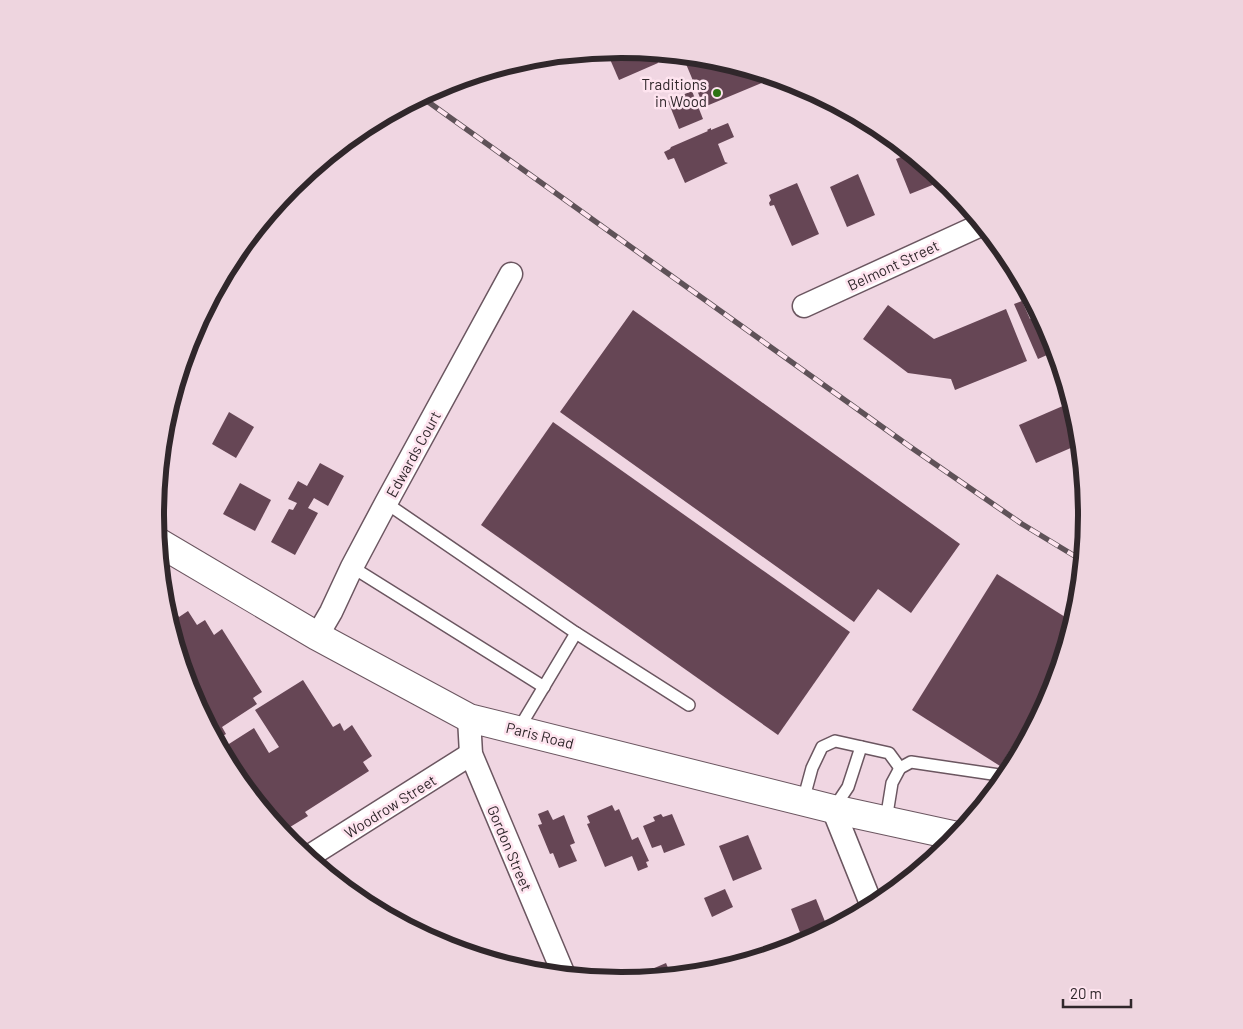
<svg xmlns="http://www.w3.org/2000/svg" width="1243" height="1029" font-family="Barlow,sans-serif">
<rect width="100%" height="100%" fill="#f0d6e2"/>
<!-- building -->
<g fill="#664655">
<polygon points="622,49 653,52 658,63 619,80 606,50"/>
<polygon points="696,56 713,58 767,74 769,80 704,107 686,64 697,59"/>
<polygon points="692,91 703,119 679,129 668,101"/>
<polygon points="728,123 734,137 718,144 725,162 728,163 685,183 674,158 668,160 664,152 670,149 671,147 708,131 707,130 711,128 711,130"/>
<polygon points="911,153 945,180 910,194 896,159"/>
<polygon points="858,174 875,215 847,227 830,187"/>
<polygon points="797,183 819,234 792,246 774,205 770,206 769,203 771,200 769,195"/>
<polygon points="1022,301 1030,319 1040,315 1052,337 1056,351 1038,359 1014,304"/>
<polygon points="888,305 934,339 1006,309 1027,361 955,390 951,379 908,373 863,339"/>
<polygon points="633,310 960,544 911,613 878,589 854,622 560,412"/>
<polygon points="1072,402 1078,424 1080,444 1036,463 1019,425"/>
<polygon points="229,412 254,427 236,458 212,444"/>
<polygon points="553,422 850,632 778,735 481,525"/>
<polygon points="320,463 344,476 328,506 314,498 308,508 318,513 295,555 271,542 289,509 293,510 297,503 288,499 298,481 307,486"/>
<polygon points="240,483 271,500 255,531 223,514"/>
<polygon points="997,574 1073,622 1058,673 1000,766 912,710"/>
<polygon points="172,606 179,617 188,611 197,625 205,620 214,635 222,629 262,692 253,698 257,704 222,727 226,734 216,740 191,692 166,610"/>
<polygon points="303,680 333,727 340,723 344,731 352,725 372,756 363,762 369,771 305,812 308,816 282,832 234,773 221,749 254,728 269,753 279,747 255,710"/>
<polygon points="612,805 615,811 619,809 632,840 638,837 649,861 646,862 648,867 638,871 632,856 605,867 587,824 590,823 587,816"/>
<polygon points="548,810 553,820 564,815 575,843 570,845 577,861 559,868 553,853 550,854 538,825 542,824 538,814"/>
<polygon points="661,814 663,817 672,814 685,845 664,853 661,845 652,848 643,826 655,821 653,817"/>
<polygon points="748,835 762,869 733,881 719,846"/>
<polygon points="725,889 733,907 712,917 704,898"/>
<polygon points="816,899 828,929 804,943 791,909"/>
<polygon points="666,963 671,975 629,980 629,979"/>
</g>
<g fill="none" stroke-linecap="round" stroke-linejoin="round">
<!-- lane casing -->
<g stroke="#6b5660" stroke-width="14">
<g id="lane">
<polyline points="386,503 576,633"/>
<polyline points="352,567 544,687"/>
<polyline points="518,730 576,633 689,705"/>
<polyline points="803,801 812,768 822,747 835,741 889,753 900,768"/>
<polyline points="834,808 848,787 861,747"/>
<polyline points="886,820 892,783 900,768 911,762 1006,776"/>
</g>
</g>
<!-- street casing -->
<g stroke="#6b5660" stroke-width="25">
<g id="street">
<polyline points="804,306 983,224"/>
<polyline points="317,636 331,612 352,567 386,503 511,274"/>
<polyline points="469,718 471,754 564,975"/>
<polyline points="833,809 872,906"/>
<polyline points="308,857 471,754"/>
</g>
</g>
<!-- secondary casing -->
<g stroke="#6b5660" stroke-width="30">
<polyline id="secondary" points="158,542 317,636 469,718 833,809 957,836"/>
</g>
<!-- lane -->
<use href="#lane" stroke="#fff" stroke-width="11"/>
<!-- street -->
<use href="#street" stroke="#fff" stroke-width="22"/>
<!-- secondary -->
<use href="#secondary" stroke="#fff" stroke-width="28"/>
<!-- rail casing -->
<g stroke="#5f5258" stroke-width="5.5">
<polyline id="rail" points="420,96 909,446 1022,524 1083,561"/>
</g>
<!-- rail -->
<use href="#rail" stroke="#fee4ef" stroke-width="4" stroke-dasharray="11" stroke-linecap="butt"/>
</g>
<!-- markers -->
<circle fill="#2d7313" stroke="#fee4ef" stroke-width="2" cx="717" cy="93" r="5"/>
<g text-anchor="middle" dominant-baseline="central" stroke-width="5" stroke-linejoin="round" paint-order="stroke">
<!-- poi labels -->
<g font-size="15" fill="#30272b" stroke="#fee4ef" text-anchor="end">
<text x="707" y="84">Traditions<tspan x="707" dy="17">in Wood</tspan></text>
</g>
<!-- street labels -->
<g font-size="15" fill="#30272b" stroke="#fee4ef">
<text transform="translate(893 265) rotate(-25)">Belmont Street</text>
<text transform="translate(413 454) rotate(-61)">Edwards Court</text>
<text transform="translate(540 735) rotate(14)">Paris Road</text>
<text transform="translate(390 806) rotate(-32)">Woodrow Street</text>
<text transform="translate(510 848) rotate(67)">Gordon Street</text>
</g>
</g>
<!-- crop -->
<path d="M0 0H1243V1029H0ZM164 515a457 457 0 1 1 914 0a457 457 0 1 1-914 0Z" fill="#eed5df" fill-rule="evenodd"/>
<path fill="none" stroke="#30272b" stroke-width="6" d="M164 515a457 457 0 1 1 914 0a457 457 0 1 1-914 0Z"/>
<!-- scale -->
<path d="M1063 999v8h68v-8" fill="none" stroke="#30272b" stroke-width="2.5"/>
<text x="1070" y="999" font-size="15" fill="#30272b" stroke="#fee4ef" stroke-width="4" paint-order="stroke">20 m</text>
</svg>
